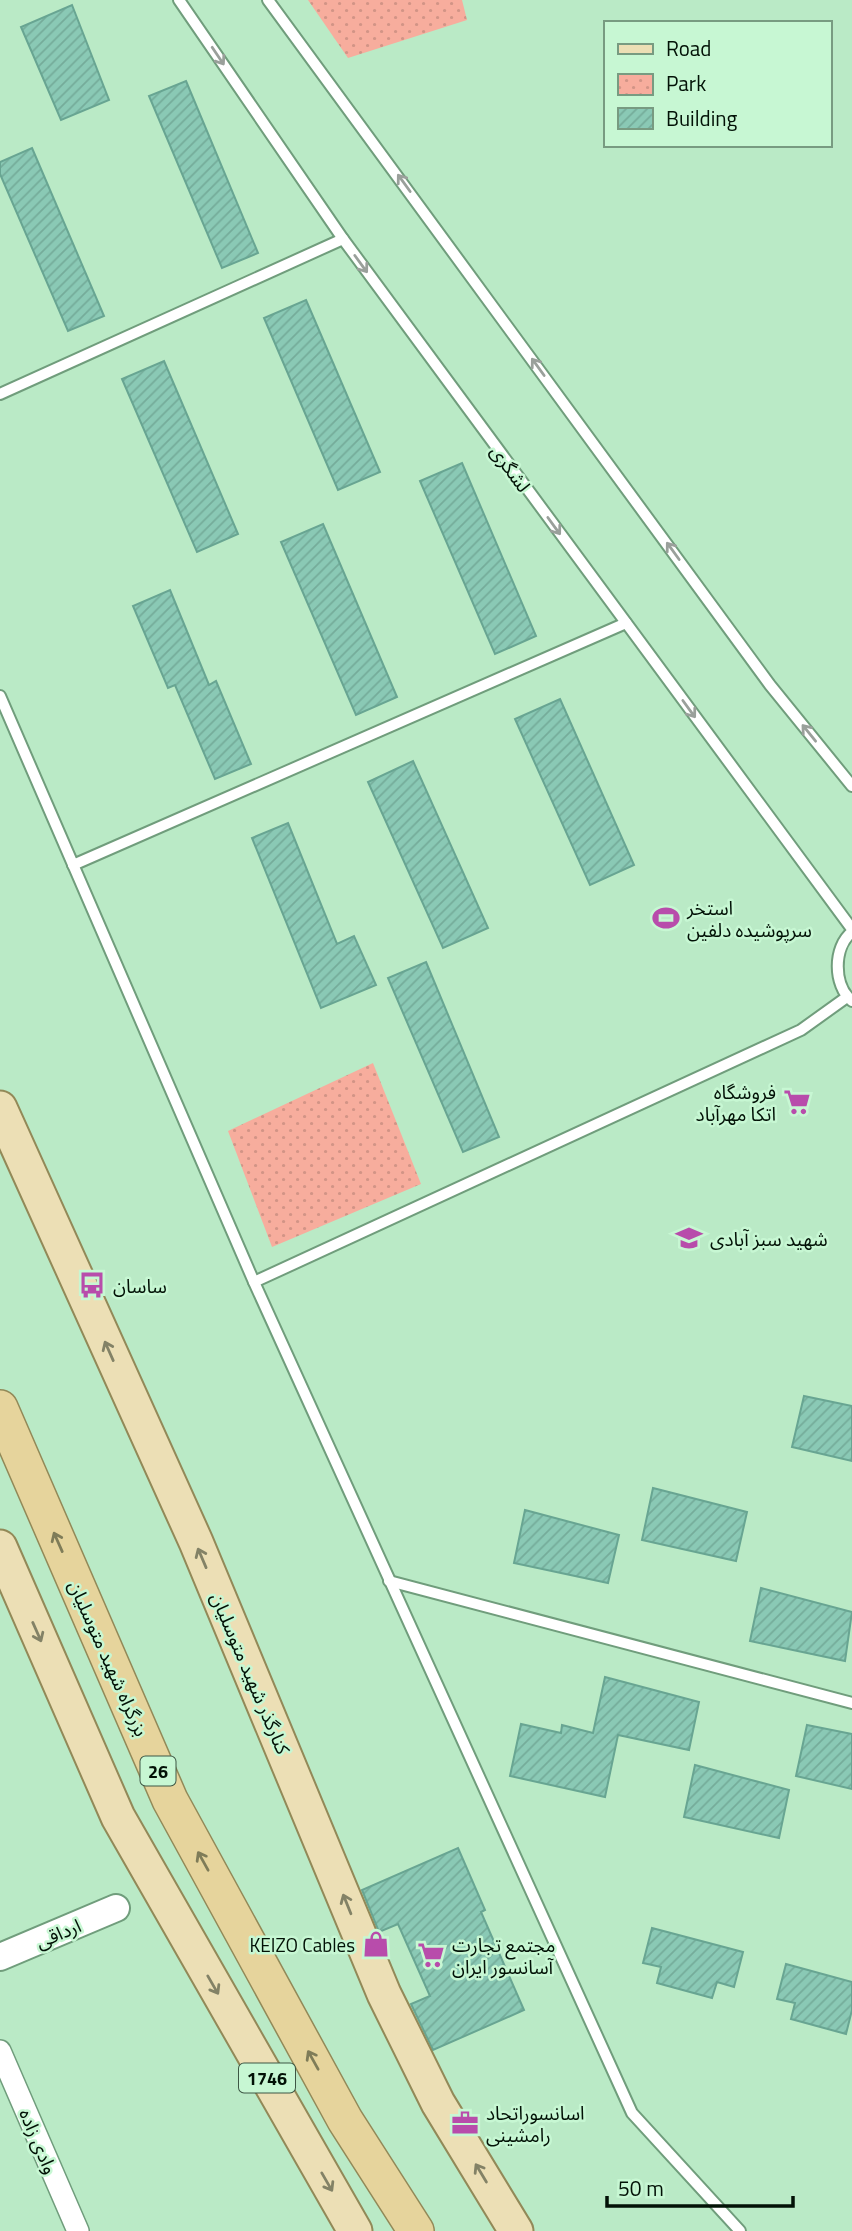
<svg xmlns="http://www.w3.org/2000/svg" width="852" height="2231" font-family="'Titillium Web','Noto Sans Arabic',sans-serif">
<defs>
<pattern id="park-dots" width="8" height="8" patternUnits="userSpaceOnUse" patternTransform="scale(1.75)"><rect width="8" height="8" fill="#f7ad9d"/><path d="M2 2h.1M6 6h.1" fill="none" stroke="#d29486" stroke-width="1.8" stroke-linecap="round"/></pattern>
<pattern id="building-hatch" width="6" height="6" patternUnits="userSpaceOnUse" patternTransform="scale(1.75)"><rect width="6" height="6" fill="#8ac9b5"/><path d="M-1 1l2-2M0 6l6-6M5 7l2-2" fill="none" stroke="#75ac9a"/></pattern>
</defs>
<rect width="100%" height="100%" fill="#baeac6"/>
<!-- park -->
<g fill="url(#park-dots)">
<polygon points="308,0 462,0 467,20 348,58"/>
<polygon points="373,1063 421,1184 272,1247 228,1131"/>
</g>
<!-- building -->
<g fill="url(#building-hatch)" stroke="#68a592" stroke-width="2">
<polygon points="72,5 109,100 61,120 21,27"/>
<polygon points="186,81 258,253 222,268 149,96"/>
<polygon points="32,148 104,316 68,331 0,174 0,162"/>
<polygon points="306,300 380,472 338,490 264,318"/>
<polygon points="164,361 238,534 197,552 122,379"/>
<polygon points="462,463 536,636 495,654 420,481"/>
<polygon points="323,524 397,697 356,715 281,542"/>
<polygon points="170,590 209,685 216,681 251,764 215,779 175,685 168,688 133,606"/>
<polygon points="560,699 634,865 590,885 515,719"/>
<polygon points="413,761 488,928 443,948 368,782"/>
<polygon points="288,823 337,944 354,936 376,985 321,1008 252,838"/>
<polygon points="426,962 499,1137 463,1152 388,978"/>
<polygon points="804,1396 852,1406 852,1461 792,1447"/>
<polygon points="653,1488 747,1512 736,1561 642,1540"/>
<polygon points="525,1510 619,1535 608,1583 514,1563"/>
<polygon points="761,1588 852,1612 845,1661 750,1641"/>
<polygon points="605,1677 699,1702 689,1750 618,1735 605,1797 510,1776 521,1724 561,1733 562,1725 593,1733"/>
<polygon points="807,1725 852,1734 852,1789 796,1776"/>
<polygon points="695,1765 789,1790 779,1838 684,1817"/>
<polygon points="458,1848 485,1910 481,1912 524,2010 433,2050 411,2004 430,1996 398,1924 379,1932 362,1890"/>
<polygon points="652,1928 743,1952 734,1987 717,1982 712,1998 657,1983 661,1967 643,1963"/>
<polygon points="786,1964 852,1982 852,2010 846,2034 791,2019 795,2003 777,1999"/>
</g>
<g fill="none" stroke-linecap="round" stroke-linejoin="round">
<!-- service casing -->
<g stroke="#709d7c" stroke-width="14">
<g id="service">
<polyline points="179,0 343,239 852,929"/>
<polyline points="268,0 770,685 852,786"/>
<polyline points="0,394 343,239"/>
<polyline points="0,696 254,1282 632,2113 740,2231"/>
<polyline points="73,865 626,623"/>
<path d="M852,1001C833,985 833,947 852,932"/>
<polyline points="254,1282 801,1030 847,997"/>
<polyline points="389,1581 852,1703"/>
</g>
</g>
<!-- minor casing -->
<g stroke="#709d7c" stroke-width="24">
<polyline id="minor" points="0,2051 78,2231"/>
</g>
<!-- tertiary casing -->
<g stroke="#709d7c" stroke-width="30">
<polyline id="tertiary" points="0,1957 116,1908"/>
</g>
<!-- primary casing -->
<g stroke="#928958" stroke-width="37">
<g id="primary">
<polyline points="0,1108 196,1542 384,1994 438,2103 516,2231"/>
<polyline points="0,1547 118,1817 355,2231"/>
</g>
</g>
<!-- trunk casing -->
<g stroke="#928958" stroke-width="38">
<polyline id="trunk" points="0,1408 170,1800 345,2120 416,2231"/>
</g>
<!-- service -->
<use href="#service" stroke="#fff" stroke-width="10"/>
<!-- minor -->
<use href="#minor" stroke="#fff" stroke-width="21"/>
<!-- tertiary -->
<use href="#tertiary" stroke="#fff" stroke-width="26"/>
<!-- primary -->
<use href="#primary" stroke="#ecdfb5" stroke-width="33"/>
<!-- trunk -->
<use href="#trunk" stroke="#e6d49c" stroke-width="35"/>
</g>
<!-- one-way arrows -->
<defs><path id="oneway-shaft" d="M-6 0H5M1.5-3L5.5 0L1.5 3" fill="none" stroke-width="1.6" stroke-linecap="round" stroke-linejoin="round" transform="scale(1.75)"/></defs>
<g stroke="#9aa09b">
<use href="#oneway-shaft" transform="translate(218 56) rotate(56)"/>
<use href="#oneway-shaft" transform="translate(404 183) rotate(-126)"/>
<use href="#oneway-shaft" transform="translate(361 264) rotate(54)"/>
<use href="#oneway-shaft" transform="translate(538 367) rotate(-126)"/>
<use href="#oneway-shaft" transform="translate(554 526) rotate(54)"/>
<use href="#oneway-shaft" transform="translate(673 551) rotate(-126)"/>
<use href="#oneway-shaft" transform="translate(689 709) rotate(54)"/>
<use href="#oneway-shaft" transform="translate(809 733) rotate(-129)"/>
</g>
<g stroke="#838266">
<use href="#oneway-shaft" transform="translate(109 1351) rotate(-114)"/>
<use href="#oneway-shaft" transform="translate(202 1558) rotate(-113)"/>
<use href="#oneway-shaft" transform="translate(37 1632) rotate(66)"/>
<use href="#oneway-shaft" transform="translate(347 1904) rotate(-112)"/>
<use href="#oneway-shaft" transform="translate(213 1985) rotate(60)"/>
<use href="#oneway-shaft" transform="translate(481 2173) rotate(-121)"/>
<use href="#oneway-shaft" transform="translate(327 2182) rotate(60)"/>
</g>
<g stroke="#7f7c58">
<use href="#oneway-shaft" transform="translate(58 1542) rotate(-114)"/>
<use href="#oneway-shaft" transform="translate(203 1861) rotate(-119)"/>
<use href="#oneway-shaft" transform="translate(313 2060) rotate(-119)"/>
</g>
<!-- icons -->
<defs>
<g id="stadium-bare" transform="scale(2.1)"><path d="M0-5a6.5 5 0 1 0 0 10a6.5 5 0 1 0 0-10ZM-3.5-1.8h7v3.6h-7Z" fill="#b84cab" stroke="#c7f7d3" stroke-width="2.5" paint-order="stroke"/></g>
<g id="supermarket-bare" transform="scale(2.1)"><path d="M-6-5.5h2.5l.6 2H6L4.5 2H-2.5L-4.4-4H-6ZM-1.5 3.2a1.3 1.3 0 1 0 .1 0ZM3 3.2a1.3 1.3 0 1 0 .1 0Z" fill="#b84cab" stroke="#c7f7d3" stroke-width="2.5" paint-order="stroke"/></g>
<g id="school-bare" transform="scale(2.1)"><path d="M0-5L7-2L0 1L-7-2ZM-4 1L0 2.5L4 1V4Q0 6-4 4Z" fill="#b84cab" stroke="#c7f7d3" stroke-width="2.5" paint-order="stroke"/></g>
<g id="bus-bare" transform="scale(2.1)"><path d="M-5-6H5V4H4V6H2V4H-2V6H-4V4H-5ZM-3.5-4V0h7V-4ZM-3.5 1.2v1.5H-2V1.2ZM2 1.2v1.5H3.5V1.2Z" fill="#b84cab" stroke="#c7f7d3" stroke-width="2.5" paint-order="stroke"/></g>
<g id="shop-bare" transform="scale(2.1)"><path d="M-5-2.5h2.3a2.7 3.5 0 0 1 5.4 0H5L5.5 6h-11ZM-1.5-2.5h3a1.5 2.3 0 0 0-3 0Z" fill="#b84cab" stroke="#c7f7d3" stroke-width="2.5" paint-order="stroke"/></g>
<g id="office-bare" transform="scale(2.1)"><path d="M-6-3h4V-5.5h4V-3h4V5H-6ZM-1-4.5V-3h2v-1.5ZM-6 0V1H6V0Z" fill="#b84cab" stroke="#c7f7d3" stroke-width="2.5" paint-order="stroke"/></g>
</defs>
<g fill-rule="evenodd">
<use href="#stadium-bare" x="666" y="918"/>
<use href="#supermarket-bare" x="797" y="1102"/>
<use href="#school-bare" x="689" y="1238"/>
<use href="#bus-bare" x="92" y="1285"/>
<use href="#shop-bare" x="376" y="1944"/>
<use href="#supermarket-bare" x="431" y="1955"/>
<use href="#office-bare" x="465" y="2123"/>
</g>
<g text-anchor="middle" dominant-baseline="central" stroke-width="5" stroke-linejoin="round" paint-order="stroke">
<!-- shield labels -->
<g fill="#c7f7d3" stroke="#3d5644" stroke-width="2">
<rect x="140.5" y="1756.5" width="35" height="29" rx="5"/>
<rect x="239" y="2063.5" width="56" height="29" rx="5"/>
</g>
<g font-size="18" font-weight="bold" fill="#021106">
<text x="158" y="1771">26</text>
<text x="267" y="2078">1746</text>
</g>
<!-- street labels -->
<g font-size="19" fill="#021106" stroke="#c7f7d3">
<text transform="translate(511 468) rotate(54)">لشگری</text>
<text transform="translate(109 1658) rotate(66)">بزرگراه شهید متوسلیان</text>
<text transform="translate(251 1673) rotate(67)">کنارگذر شهید متوسلیان</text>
<text transform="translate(58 1933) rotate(-23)">ارداقی</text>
<text transform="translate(39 2141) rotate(67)">وادی زاده</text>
</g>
<!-- poi labels -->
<g font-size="19" fill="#021106" stroke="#c7f7d3" text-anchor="start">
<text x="687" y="907">استخر<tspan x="687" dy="22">سرپوشیده دلفین</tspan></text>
<text x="776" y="1091" text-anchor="end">فروشگاه<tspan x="776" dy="22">اتکا مهرآباد</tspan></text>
<text x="710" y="1238">شهید سبز آبادی</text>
<text x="113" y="1285">ساسان</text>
<text x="355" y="1944" text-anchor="end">KEIZO Cables</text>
<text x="452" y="1944">مجتمع تجارت<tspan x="452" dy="22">آسانسور ایران</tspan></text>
<text x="486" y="2112">اسانسوراتحاد<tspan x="486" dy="22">رامشینی</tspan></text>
</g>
</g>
<!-- legend -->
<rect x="604" y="21" width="228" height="126" fill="#c7f7d3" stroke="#789b81" stroke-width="2"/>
<rect x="618" y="44" width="35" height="10" fill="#ecdfb5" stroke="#789b81" stroke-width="2"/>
<text x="666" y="56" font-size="21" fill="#021106">Road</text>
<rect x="618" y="74" width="35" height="21" fill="url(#park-dots)" stroke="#789b81" stroke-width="2"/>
<text x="666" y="91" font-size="21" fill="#021106">Park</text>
<rect x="618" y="108" width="35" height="21" fill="url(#building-hatch)" stroke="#789b81" stroke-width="2"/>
<text x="666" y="126" font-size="21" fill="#021106">Building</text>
<!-- scale -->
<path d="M607 2196v10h186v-10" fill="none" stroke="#021106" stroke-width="3.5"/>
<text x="618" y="2196" font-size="21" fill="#021106" stroke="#c7f7d3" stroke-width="5" paint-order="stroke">50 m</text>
</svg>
